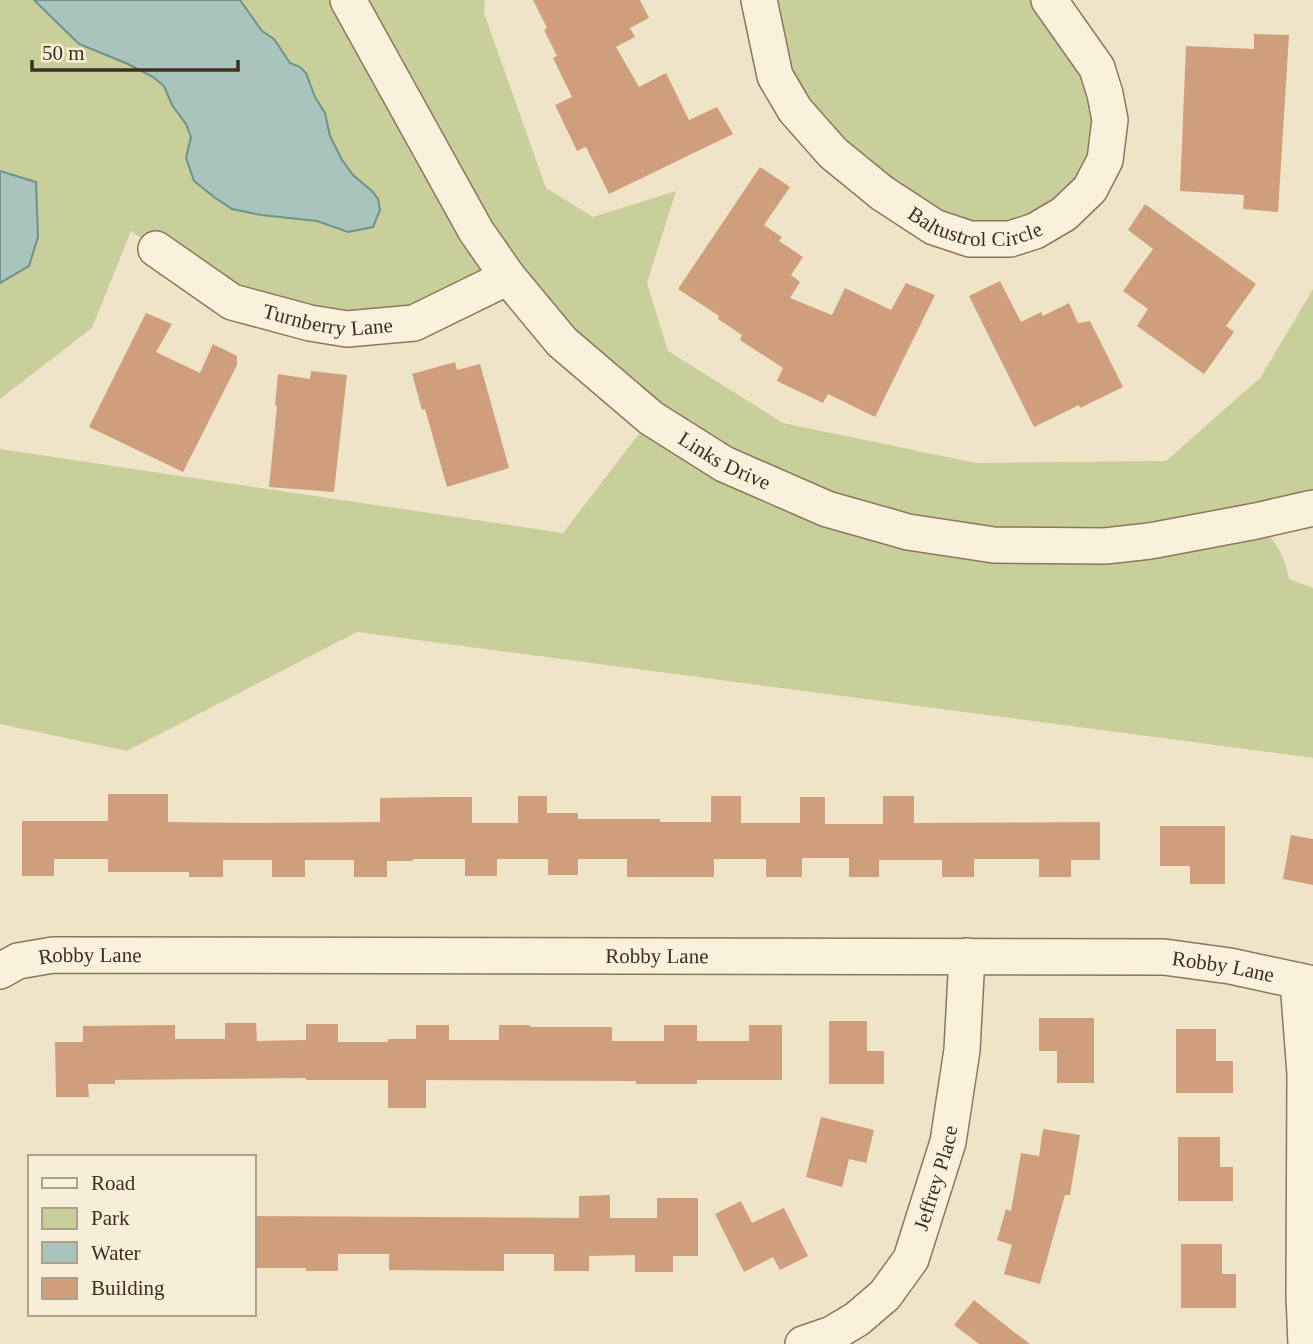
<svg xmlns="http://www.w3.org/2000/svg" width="1313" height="1344" font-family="Georgia,serif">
<rect width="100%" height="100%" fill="#f0e4c8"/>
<!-- green -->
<g fill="#c9cf9b">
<path d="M0,0H485L484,13L546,188L593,217L676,191L647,283L668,351L783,423L976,463L1166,461L1260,378L1313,289V508L1256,521C1276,542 1283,551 1289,579L1313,588V758L357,632L127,751L0,724V449L563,533L651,418L508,277L414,323L232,302L131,231L92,328L0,399V283L29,266L38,236L36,182L0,171Z"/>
<polygon points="759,0 1049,0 1110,120 1064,214 970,239 795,110"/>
</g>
<!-- water -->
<g fill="#a9c4bc" stroke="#6f938a" stroke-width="2">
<polygon points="34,0 240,0 262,31 274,39 290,63 300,67 306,73 315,97 325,113 330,136 342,160 353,175 372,191 378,199 380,210 373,227 348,232 317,221 261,215 232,209 214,197 194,181 186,158 191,137 186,124 172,105 164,86 153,77 128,64 79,44"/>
<polygon points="0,171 36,182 38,237 29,266 0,283"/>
</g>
<!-- building -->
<g fill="#cf9f7d">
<polygon points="533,0 640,0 649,18 630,28 635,37 616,47 639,87 666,73 689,120 717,107 733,134 609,194 586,147 577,151 555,105 572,97 553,58 557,56 544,30 547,28"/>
<polygon points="1254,34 1289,35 1278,212 1243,209 1244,195 1180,191 1186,46 1254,49"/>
<polygon points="760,167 790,187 764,225 782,237 779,241 803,257 791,275 800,282 790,298 832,315 845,288 891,310 906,283 935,295 875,417 828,394 823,403 777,381 783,368 740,340 742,335 718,319 719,316 678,289"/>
<polygon points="1145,204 1256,284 1226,326 1234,332 1204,374 1137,326 1148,309 1123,291 1153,249 1128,230"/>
<polygon points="1000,281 1021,322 1041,312 1043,316 1069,303 1078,323 1090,321 1123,387 1080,408 1079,405 1034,427 969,296"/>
<polygon points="146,313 172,324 156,352 200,373 213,344 237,356 237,365 183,472 89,427"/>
<polygon points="455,362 457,370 480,364 509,468 447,487 425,409 422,410 412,374"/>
<polygon points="311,371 347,375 334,492 269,487 277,406 275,406 278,374 310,379"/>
<polygon points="108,794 168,794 168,822 249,823 380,822 380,798 437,797 472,797 472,823 518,823 518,796 547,796 547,813 578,813 578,819 660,819 660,822 711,822 711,796 741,796 741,823 800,823 800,797 825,797 825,824 883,824 883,796 914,796 914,823 1100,822 1100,860 1071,860 1071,877 1039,877 1039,859 974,859 974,877 942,877 942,860 879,860 879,877 849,877 849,858 802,858 802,877 766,877 766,859 714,859 714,877 627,877 627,859 578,859 578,875 548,875 548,859 497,859 497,876 465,876 465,859 413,859 413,861 387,861 387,877 354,877 354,860 305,860 305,877 272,877 272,860 223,860 223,877 189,877 189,872 108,872 108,859 54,859 54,876 22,876 22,821 108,821"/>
<polygon points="1160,826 1225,826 1225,884 1190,884 1190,866 1160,866"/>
<polygon points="1291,835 1313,839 1313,885 1283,879"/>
<polygon points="1039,1018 1094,1018 1094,1083 1057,1083 1057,1051 1039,1051"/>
<polygon points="829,1021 867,1021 867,1051 884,1051 884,1084 829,1084"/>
<polygon points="225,1023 256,1023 257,1041 306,1040 306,1024 338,1024 338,1042 388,1042 388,1039 416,1039 416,1025 449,1025 449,1040 499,1040 499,1025 530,1025 530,1027 612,1027 612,1041 664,1041 664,1025 697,1025 697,1041 749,1041 749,1025 782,1025 782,1080 697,1080 697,1084 636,1084 636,1081 426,1080 426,1108 388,1108 388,1080 306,1080 306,1078 115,1080 115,1084 88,1084 89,1097 56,1097 55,1042 83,1042 83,1026 175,1025 175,1039 225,1039"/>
<polygon points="1176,1029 1216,1029 1216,1061 1233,1061 1233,1093 1176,1093"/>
<polygon points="821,1117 874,1130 866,1163 849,1159 842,1187 806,1177"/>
<polygon points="1043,1129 1080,1135 1070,1195 1065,1195 1040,1284 1004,1274 1012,1245 997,1240 1006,1209 1011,1211 1021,1153 1039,1156"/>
<polygon points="1178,1137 1220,1137 1220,1167 1233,1167 1233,1201 1178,1201"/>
<polygon points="610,1195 610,1218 657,1218 657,1198 698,1198 698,1256 673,1256 673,1272 635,1272 635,1255 589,1256 589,1271 554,1271 554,1254 504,1254 504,1271 389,1270 389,1254 338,1254 338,1271 306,1271 306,1268 254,1268 254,1216 579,1218 579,1196"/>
<polygon points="741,1201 752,1223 784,1208 808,1256 780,1270 773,1257 744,1272 715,1214"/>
<polygon points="1181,1244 1222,1244 1222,1274 1236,1274 1236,1308 1181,1308"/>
<polygon points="974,1300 1005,1325 1030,1344 979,1344 954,1325"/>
</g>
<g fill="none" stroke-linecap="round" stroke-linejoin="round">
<!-- minor casing -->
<g stroke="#8d765c" stroke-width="38">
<g id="minor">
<path id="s1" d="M348,0L476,231L508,277L562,342L651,418L724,464L827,509L908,532L994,545L1105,546L1150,541L1256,521L1313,508"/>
<path id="s2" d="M759,0L775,76L795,110L833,153L882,193L934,227L970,239H1010L1035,231L1064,214L1090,189L1105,160L1110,120L1105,94L1097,68L1049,0"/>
<path id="s3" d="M156,249L232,302L310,323L347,329L414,323L508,277"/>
<path id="s4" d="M0,971L18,961L53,955L1164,957L1230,966L1313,984"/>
<polyline points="1298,981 1305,1074 1304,1296 1306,1344"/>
<path id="s5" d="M803,1344L832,1334L857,1319L885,1295L911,1259L948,1142L962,1050L967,956"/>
</g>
</g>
<!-- minor -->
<use href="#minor" stroke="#faf1dc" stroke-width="35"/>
</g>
<g text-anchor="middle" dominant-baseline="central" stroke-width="5" stroke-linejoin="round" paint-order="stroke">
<!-- street labels -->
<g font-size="21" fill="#3d2e20" stroke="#f7eed8">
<text stroke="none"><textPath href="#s2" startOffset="341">Baltustrol Circle</textPath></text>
<text stroke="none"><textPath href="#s3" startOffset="191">Turnberry Lane</textPath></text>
<text stroke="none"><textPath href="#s1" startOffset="607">Links Drive</textPath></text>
<text stroke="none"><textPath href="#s4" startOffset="660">Robby Lane</textPath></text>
<text stroke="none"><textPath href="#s4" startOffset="93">Robby Lane</textPath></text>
<text stroke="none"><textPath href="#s4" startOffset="1227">Robby Lane</textPath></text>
<text stroke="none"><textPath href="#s5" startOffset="226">Jeffrey Place</textPath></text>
</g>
</g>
<!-- legend -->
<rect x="28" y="1155" width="228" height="161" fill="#f7eed8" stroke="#ada18e" stroke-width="2"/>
<rect x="42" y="1178" width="35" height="10" fill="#faf1dc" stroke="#ada18e" stroke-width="2"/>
<text x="91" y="1190" font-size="21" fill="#3d2e20">Road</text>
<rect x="42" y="1208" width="35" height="21" fill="#c9cf9b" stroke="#ada18e" stroke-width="2"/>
<text x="91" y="1225" font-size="21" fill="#3d2e20">Park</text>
<rect x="42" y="1242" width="35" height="21" fill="#a9c4bc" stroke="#ada18e" stroke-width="2"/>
<text x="91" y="1260" font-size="21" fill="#3d2e20">Water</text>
<rect x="42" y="1278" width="35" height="21" fill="#cf9f7d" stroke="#ada18e" stroke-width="2"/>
<text x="91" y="1295" font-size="21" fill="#3d2e20">Building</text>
<!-- scale -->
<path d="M32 60v10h206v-10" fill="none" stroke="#3d2e20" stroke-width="3.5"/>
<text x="42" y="60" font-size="21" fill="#3d2e20" stroke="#f7eed8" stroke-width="5" paint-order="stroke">50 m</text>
</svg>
